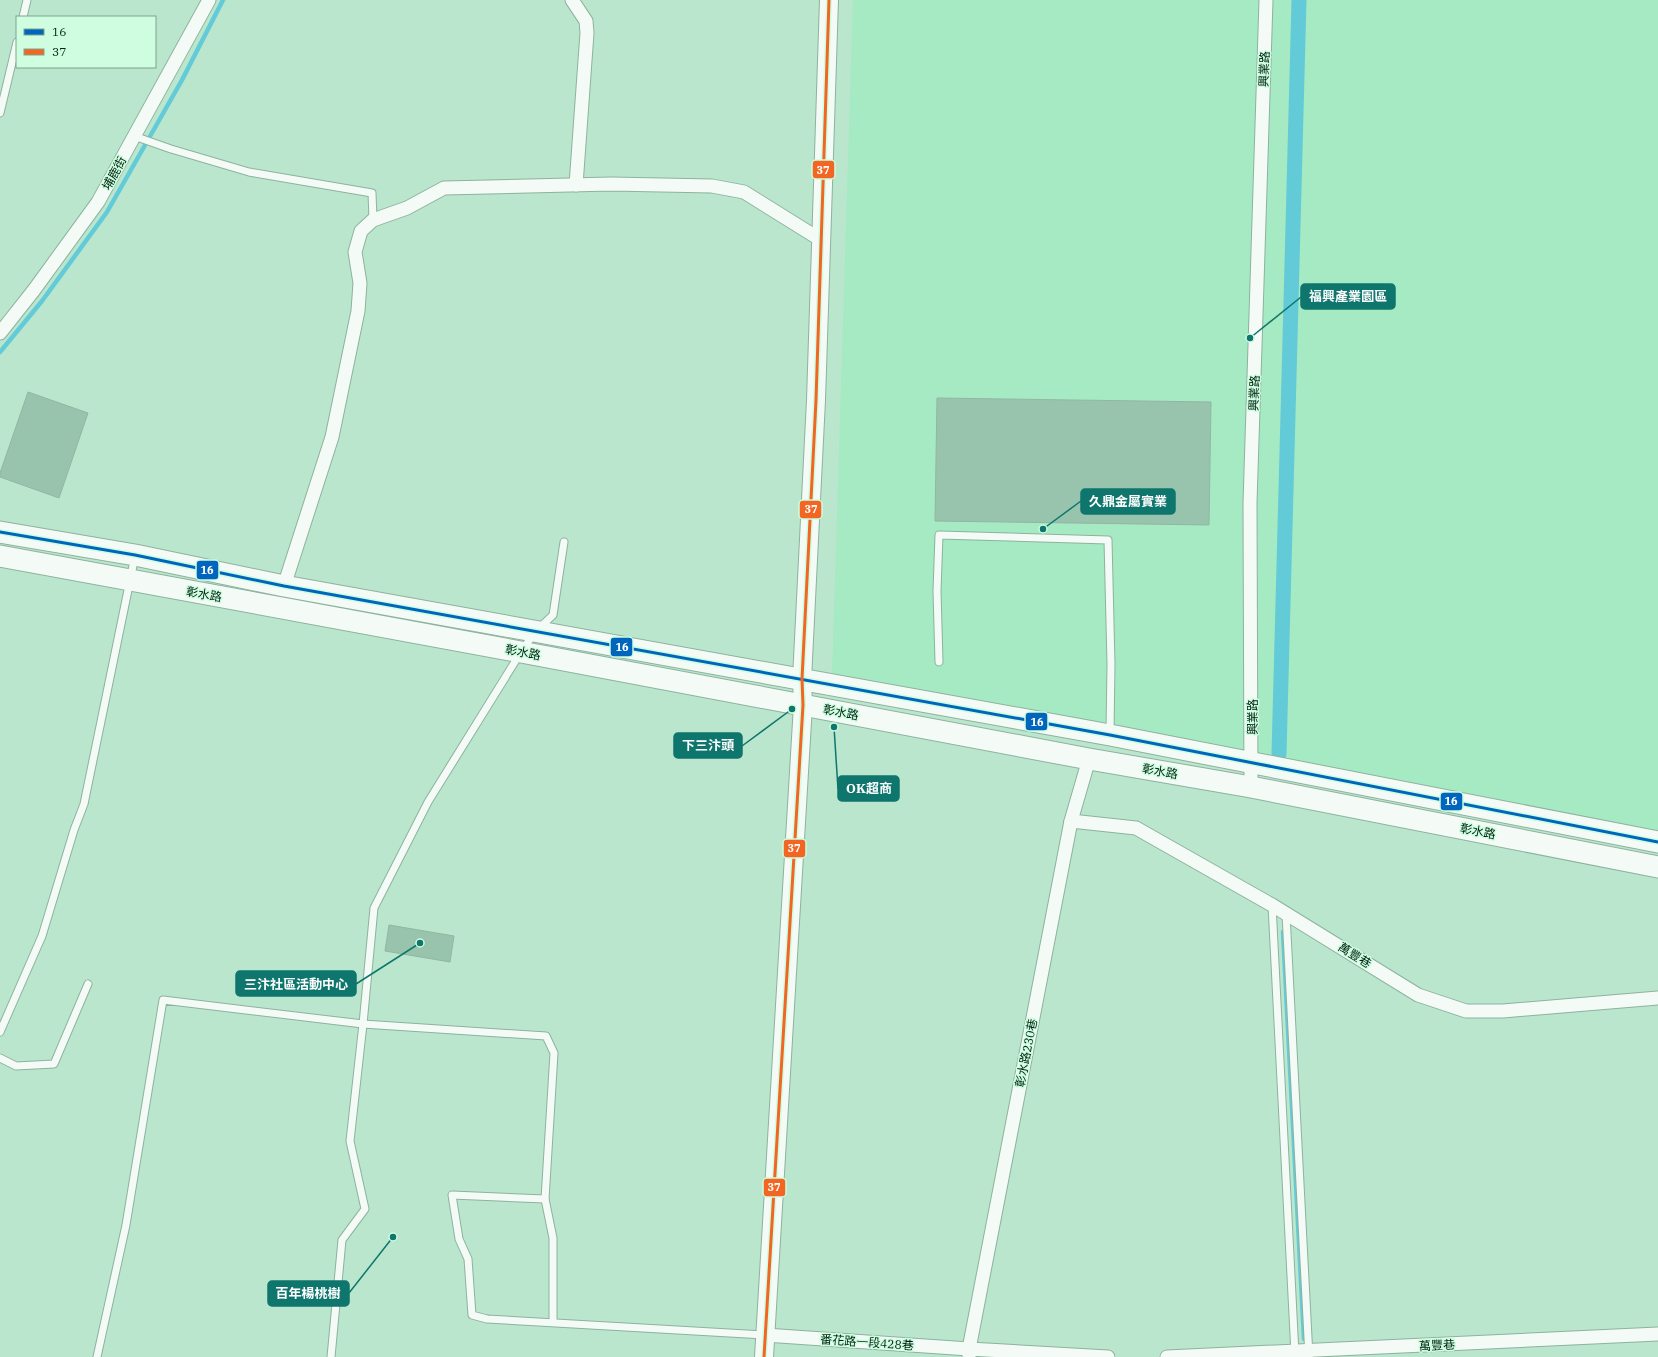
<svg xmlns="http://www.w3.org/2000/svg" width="1658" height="1357" font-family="'IBM Plex Serif','Noto Sans TC',serif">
<rect width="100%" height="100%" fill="#b9e6cc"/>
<!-- built -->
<polygon fill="#a5eac3" points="853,0 1658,0 1658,835 832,677"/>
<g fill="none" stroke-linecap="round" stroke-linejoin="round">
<!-- stream -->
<g stroke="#63cad8" stroke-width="4.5">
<polyline points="0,352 42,301 107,212 182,80 223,0"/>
<polyline points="1283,932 1304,1339"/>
</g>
<!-- canal -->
<polyline stroke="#63cad8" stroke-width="15" points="1279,754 1299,0"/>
</g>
<!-- building -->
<g fill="#98c4ad" stroke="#92b6a2">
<polygon points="28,392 88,413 59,498 0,477 0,473"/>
<polygon points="937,398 1211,402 1209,525 935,521"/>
<polygon points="389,925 454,936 450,962 385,951"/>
</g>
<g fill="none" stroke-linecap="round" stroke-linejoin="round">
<!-- lane casing -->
<g stroke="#8eb29e" stroke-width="9">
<g id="lane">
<polyline points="23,17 27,0"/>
<polyline points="0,113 17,42"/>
<polyline points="134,136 171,149 249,172 372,193 373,220"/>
<polyline points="939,662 937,591 939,535 1108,540 1111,664 1110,732"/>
<polyline points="1272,905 1295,1354"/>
<polyline points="1286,914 1309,1357"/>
<polyline points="0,1032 42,936 74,830 84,804 135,556"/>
<polyline points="0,1058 16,1066 54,1064 88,984"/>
<polyline points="545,1199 452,1195 459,1239 468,1259 472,1315 487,1319 765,1335"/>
<polyline points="97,1357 126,1225 163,1000 363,1024 546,1036 554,1053 545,1199 553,1238 553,1322"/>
<polyline points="331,1357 342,1240 365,1209 350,1141 363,1024 374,908 428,802 521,652 535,632 553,615 564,542"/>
</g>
</g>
<!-- street casing -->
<g stroke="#8eb29e" stroke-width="15">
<g id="street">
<polyline points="572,0 586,21 587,33 576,185"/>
<polyline points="0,333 34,290 98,202 209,0"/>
<polyline points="284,586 332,437 358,311 360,283 355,252 361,231 373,220 407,208 444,188 611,184 712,186 744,192 821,240"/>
<polyline points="1251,787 1250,503 1266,0"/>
<polyline points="1071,821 1136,828 1272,905 1418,995 1466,1011 1503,1011 1658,998"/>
<polyline points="765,1335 969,1349 1071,821 1089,759"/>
<polyline points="969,1357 969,1349 1108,1357"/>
<polyline points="1167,1357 1658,1334"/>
</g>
</g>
<!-- secondary casing -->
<g stroke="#8eb29e" stroke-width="20">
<polyline id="secondary" points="764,1357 803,705 802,679 816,400 829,0"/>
</g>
<!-- primary casing -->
<g stroke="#8eb29e" stroke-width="23">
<g id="primary">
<polyline points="0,532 135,555 284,586 1110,735 1658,842"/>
<polyline points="0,556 521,652 1089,759 1251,787 1658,867"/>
</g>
</g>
<!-- lane -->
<use href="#lane" stroke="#f4fbf7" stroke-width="7"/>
<!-- street -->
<use href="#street" stroke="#f4fbf7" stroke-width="13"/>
<!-- secondary -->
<use href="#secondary" stroke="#f4fbf7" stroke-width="18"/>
<!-- primary -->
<use href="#primary" stroke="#f4fbf7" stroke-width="21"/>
<!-- bus-1 casing -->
<g stroke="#cefde0" stroke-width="6">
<polyline id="bus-1" points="0,532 135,555 284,586 1110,735 1658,842"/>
</g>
<!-- bus-2 casing -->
<g stroke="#cefde0" stroke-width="6">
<polyline id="bus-2" points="764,1357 803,705 802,679 816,400 829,0"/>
</g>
<!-- bus-1 -->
<use href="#bus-1" stroke="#0065bd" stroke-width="3"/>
<!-- bus-2 -->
<use href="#bus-2" stroke="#f26522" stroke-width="3"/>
</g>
<g text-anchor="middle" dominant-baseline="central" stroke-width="3" stroke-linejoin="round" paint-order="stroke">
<!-- street labels -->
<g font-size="12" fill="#012212" stroke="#cefde0">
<text transform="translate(1264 69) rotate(-88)">興業路</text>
<text transform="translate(114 173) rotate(-61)">埔鹿街</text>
<text transform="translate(1254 393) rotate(-88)">興業路</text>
<text transform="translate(204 594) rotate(10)">彰水路</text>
<text transform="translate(523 652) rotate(11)">彰水路</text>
<text transform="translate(841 712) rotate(11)">彰水路</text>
<text transform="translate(1252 717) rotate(-90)">興業路</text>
<text transform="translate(1160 771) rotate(10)">彰水路</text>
<text transform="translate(1478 831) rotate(11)">彰水路</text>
<text transform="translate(1355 955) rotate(32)">萬豐巷</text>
<text transform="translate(1026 1053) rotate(-79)">彰水路230巷</text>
<text transform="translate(867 1342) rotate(4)">番花路一段428巷</text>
<text transform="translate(1437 1345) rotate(-3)">萬豐巷</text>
</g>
</g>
<!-- callouts -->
<path fill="none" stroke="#0f766e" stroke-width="1.5" d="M1250 338L1301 297M1043 529L1081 501M792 709L742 746M834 727L838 789M420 943L356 984M393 1237L349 1293"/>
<g fill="#0f766e" stroke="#cefde0" stroke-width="1.5">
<circle cx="1250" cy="338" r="4"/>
<circle cx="1043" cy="529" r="4"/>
<circle cx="792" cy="709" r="4"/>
<circle cx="834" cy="727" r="4"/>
<circle cx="420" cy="943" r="4"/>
<circle cx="393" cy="1237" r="4"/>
</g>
<g fill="#0f766e" stroke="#0f766e" stroke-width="1.5">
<rect x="1301" y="284" width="94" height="25" rx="4"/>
<rect x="1081" y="489" width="94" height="25" rx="4"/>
<rect x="674" y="733" width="68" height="25" rx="4"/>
<rect x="838" y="776" width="61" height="25" rx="4"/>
<rect x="236" y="971" width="120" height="25" rx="4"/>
<rect x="268" y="1281" width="81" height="25" rx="4"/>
</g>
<g font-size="13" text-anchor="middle" font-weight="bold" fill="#fff">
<text x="1348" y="301">福興產業園區</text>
<text x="1128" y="506">久鼎金屬實業</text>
<text x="708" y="750">下三汴頭</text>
<text x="869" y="793">OK超商</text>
<text x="296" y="989">三汴社區活動中心</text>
<text x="308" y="1298">百年楊桃樹</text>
</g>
<g stroke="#cefde0" stroke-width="1.5">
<rect x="812" y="160" width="23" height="19" rx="4" fill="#f26522"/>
<rect x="799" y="500" width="23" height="19" rx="4" fill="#f26522"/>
<rect x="196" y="560" width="23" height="20" rx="4" fill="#0065bd"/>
<rect x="610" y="637" width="23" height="20" rx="4" fill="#0065bd"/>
<rect x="1025" y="712" width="23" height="19" rx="4" fill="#0065bd"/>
<rect x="1440" y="792" width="23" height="19" rx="4" fill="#0065bd"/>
<rect x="783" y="839" width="23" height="19" rx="4" fill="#f26522"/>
<rect x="763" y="1178" width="23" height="19" rx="4" fill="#f26522"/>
</g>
<g font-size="11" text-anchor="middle" font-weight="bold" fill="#fff">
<text x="823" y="174">37</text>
<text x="811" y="513">37</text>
<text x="207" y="574">16</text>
<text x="622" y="651">16</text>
<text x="1037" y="726">16</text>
<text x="1451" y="805">16</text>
<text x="794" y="852">37</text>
<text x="774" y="1191">37</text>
</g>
<!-- legend -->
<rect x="16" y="16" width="140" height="52" fill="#cefde0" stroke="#7ca58e"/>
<rect x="24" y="29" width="20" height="6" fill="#0065bd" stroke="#7ca58e"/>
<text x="52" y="36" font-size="12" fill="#012212">16</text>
<rect x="24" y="49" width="20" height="6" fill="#f26522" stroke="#7ca58e"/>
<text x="52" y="56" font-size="12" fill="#012212">37</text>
</svg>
